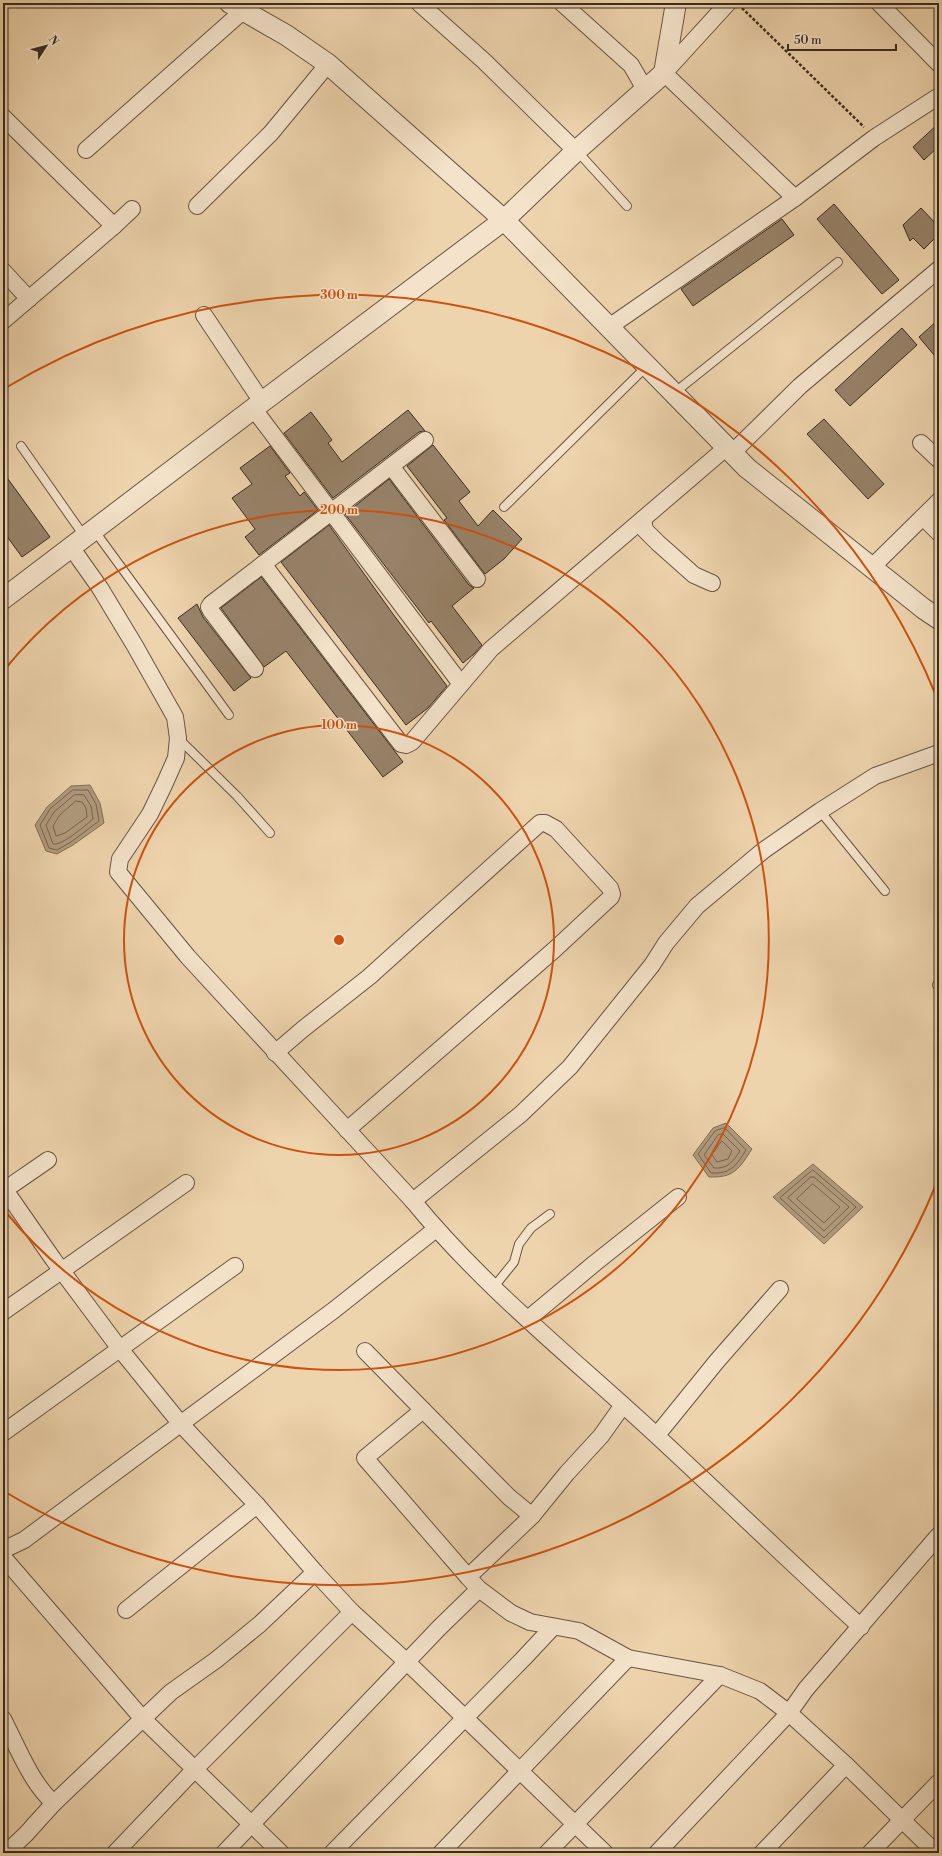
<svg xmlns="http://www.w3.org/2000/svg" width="942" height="1856" font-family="'Libre Bodoni',serif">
<rect width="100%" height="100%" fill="#eed4ad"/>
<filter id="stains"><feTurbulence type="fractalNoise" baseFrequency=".005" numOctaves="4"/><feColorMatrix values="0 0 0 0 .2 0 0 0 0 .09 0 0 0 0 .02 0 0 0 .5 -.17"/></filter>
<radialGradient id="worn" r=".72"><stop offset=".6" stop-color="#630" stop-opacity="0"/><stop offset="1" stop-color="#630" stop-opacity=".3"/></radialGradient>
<!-- water -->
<g fill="#b19b7d" stroke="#816e58">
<polygon points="90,785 100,803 104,823 73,845 57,854 46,851 35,825 47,807 71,786"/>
<path d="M726,1123L752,1149C739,1169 734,1178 709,1177L693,1155L713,1128Z"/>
<polygon points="813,1164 863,1207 824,1244 773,1197"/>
</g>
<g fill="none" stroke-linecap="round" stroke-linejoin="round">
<!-- shore -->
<g stroke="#76634f" stroke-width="1">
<polygon points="73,790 88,790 96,804 99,821 71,842 57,850 49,848 40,825 50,809"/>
<path d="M84,795L91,806L93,819C86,825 62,846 53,844L46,825L54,812L74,795Z"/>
<polygon points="76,801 82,802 86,808 87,817 65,833 56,836 53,826 59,816"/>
<path d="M725,1128L746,1150C736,1166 731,1174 711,1173L698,1154L715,1131Z"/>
<path d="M723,1134L740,1151C733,1162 727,1169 714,1168L704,1155L718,1135Z"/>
<polygon points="722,1141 732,1151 728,1159 717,1162 712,1155"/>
<polygon points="813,1170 856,1207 824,1238 780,1198"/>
<polygon points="811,1177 814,1177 849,1207 824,1231 788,1198"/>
<polygon points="813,1184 840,1207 824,1223 797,1199"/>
</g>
</g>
<!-- building -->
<g fill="#98836a" stroke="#3a2b21">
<polygon points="939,123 939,146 924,160 913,147"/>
<polygon points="834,204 899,280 882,294 817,219"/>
<polygon points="921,208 939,227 939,234 924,249 913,238 910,241 903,225"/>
<polygon points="782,219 794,235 693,306 681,289"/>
<polygon points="939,319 939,361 919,337"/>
<polygon points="902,328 917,345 850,406 835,390"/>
<polygon points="408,410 425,431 419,432 333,498 284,433 311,412 332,440 328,443 342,462"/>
<polygon points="824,419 884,484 868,499 807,434"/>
<polygon points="433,445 470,492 459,501 478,526 493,510 522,539 504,559 485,574 444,520 447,518 407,466"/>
<polygon points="270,446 290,473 285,476 300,496 304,492 318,510 259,555 245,537 255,529 232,498 252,484 240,468"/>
<polygon points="3,472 50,537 22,557 3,531"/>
<polygon points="389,479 469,585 474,588 452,606 482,645 474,654 463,663 431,621 429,623 345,514"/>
<polygon points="329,525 393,614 447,686 428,708 406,725 281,562"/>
<polygon points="261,577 403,762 383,777 286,651 264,667 221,608"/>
<polygon points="197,604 203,617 251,678 234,691 178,618"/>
</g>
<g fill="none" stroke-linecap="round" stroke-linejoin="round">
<!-- service casing -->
<g stroke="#675544" stroke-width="10">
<g id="service">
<polyline points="577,151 627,206"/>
<polyline points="674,393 838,262"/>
<polyline points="21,446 84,536"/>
<polyline points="504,507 647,366"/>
<polyline points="94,530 229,715"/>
<polyline points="178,738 237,796 270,833"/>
<polyline points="820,811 885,891"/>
<polyline points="937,985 939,983"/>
<polyline points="493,1288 514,1262 519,1244 531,1228 550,1214"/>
</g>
</g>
<!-- minor casing -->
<g stroke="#675544" stroke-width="18">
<g id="minor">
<polyline points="419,3 484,61 576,151"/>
<polyline points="562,3 631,65 646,91"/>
<polyline points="728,3 664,73 795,198"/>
<polyline points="879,3 939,64"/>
<polyline points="3,117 114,226 3,321"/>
<polyline points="86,150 244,10"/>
<polyline points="197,206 271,133 328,64"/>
<polyline points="114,226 132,209"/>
<polyline points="3,271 29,299"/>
<polyline points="204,315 262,402"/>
<polyline points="609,327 795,198 874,138 939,96"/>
<polyline points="253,408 461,684"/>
<polyline points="921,443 939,460"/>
<polyline points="732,453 800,386 939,269"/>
<polyline points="391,466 477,579"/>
<polyline points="923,517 939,533"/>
<polyline points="643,519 645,530 658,543 694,575 712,583"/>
<path d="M71,547L100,588L135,646L175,717L178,738L176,758L164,785L150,814L120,859L118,872L188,957L413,1201C485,1289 574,1359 657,1436C725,1499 792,1564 861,1627"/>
<polyline points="263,564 401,744 406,745 412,742 491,649 727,447"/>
<polyline points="872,567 939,501"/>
<polyline points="255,669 211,611 209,607 211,604 425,440"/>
<polyline points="275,1053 303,1029 369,977 540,823 545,823 556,829 610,888 612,894 611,897 554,950 347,1130"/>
<polyline points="5,1190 53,1259 120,1349 180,1423 257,1505 315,1572 352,1612 408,1663 605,1853"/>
<polyline points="3,1191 48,1160"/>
<polyline points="413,1201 521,1114 570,1067 652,965 666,943 697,906 764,850 820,811 875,776 939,753"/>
<polyline points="3,1312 186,1183"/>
<polyline points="528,1319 595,1263 678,1197"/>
<polyline points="365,1351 423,1410 365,1458 468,1577 479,1589 511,1613 530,1622 579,1631 628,1658 720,1675 760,1691 789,1713 846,1765 936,1853"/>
<polyline points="423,1410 509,1497 532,1516"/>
<polyline points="3,1433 235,1266"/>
<polyline points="657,1435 717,1361 780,1289"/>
<polyline points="3,1550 24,1540 334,1310 436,1229"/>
<polyline points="3,1557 142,1718 281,1853"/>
<polyline points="468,1577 532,1516 567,1473 601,1436 623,1405"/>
<polyline points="126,1610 257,1505"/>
<path d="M3,1719C16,1744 32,1785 54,1803"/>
<polyline points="6,1853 26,1834 54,1803 171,1692 216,1660 260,1624 315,1572"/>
<polyline points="115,1853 195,1769 352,1612"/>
<polyline points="224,1853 439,1628 479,1589"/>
<polyline points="332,1853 523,1659 553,1627"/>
<polyline points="441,1853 628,1658"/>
<polyline points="547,1853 720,1675"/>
<polyline points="657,1853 789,1713 806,1689 939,1535"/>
<polyline points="762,1853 846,1765"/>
<polyline points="870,1853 939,1782"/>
</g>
</g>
<!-- tertiary casing -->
<g stroke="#675544" stroke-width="22">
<g id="tertiary">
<polyline points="230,3 286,35 328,64 504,220 747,468 924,609 939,619"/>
<polyline points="3,599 262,402 504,220 576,151 664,73 676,3"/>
</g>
</g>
<!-- path -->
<polyline stroke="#3a2b21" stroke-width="2.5" stroke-dasharray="3 2" stroke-linecap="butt" points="742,8 864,127"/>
<!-- service -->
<use href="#service" stroke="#f4e3ca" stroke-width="8"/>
<!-- minor -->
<use href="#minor" stroke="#f4e3ca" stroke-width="16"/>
<!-- tertiary -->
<use href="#tertiary" stroke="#f4e3ca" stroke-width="20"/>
</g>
<!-- distance rings -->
<g fill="none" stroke="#ce520f" stroke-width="2">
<circle cx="339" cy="940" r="215"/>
<path d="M5 669A430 430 0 1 1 5 1211"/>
<path d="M937 1182A645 645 0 0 1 7 1493M7 387A645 645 0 0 1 937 698"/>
</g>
<circle cx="339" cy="940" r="6" fill="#ce520f" stroke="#f4e3ca" stroke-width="2"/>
<g font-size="12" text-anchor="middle" font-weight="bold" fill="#ce520f" stroke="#f4e3ca" stroke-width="3" stroke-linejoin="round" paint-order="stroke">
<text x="339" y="299">300 m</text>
<text x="339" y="514">200 m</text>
<text x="339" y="729">100 m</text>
</g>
<!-- margin -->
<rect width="942" height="1856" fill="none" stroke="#eed4ad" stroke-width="16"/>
<rect x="4" y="4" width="934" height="1848" fill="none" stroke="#3a2b21" stroke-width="2"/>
<rect x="8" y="8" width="926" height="1840" fill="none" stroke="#3a2b21"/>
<!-- north arrow -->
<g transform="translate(46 46) rotate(54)" stroke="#f4e3ca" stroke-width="3" paint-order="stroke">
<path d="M0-3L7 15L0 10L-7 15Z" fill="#3a2b21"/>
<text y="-6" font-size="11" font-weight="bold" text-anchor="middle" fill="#3a2b21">N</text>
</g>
<!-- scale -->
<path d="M788 44v6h108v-6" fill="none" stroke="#3a2b21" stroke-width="2"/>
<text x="794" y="44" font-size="12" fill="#3a2b21" stroke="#f4e3ca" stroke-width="3" paint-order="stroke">50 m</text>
<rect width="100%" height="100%" filter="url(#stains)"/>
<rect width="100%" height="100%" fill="url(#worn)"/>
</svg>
